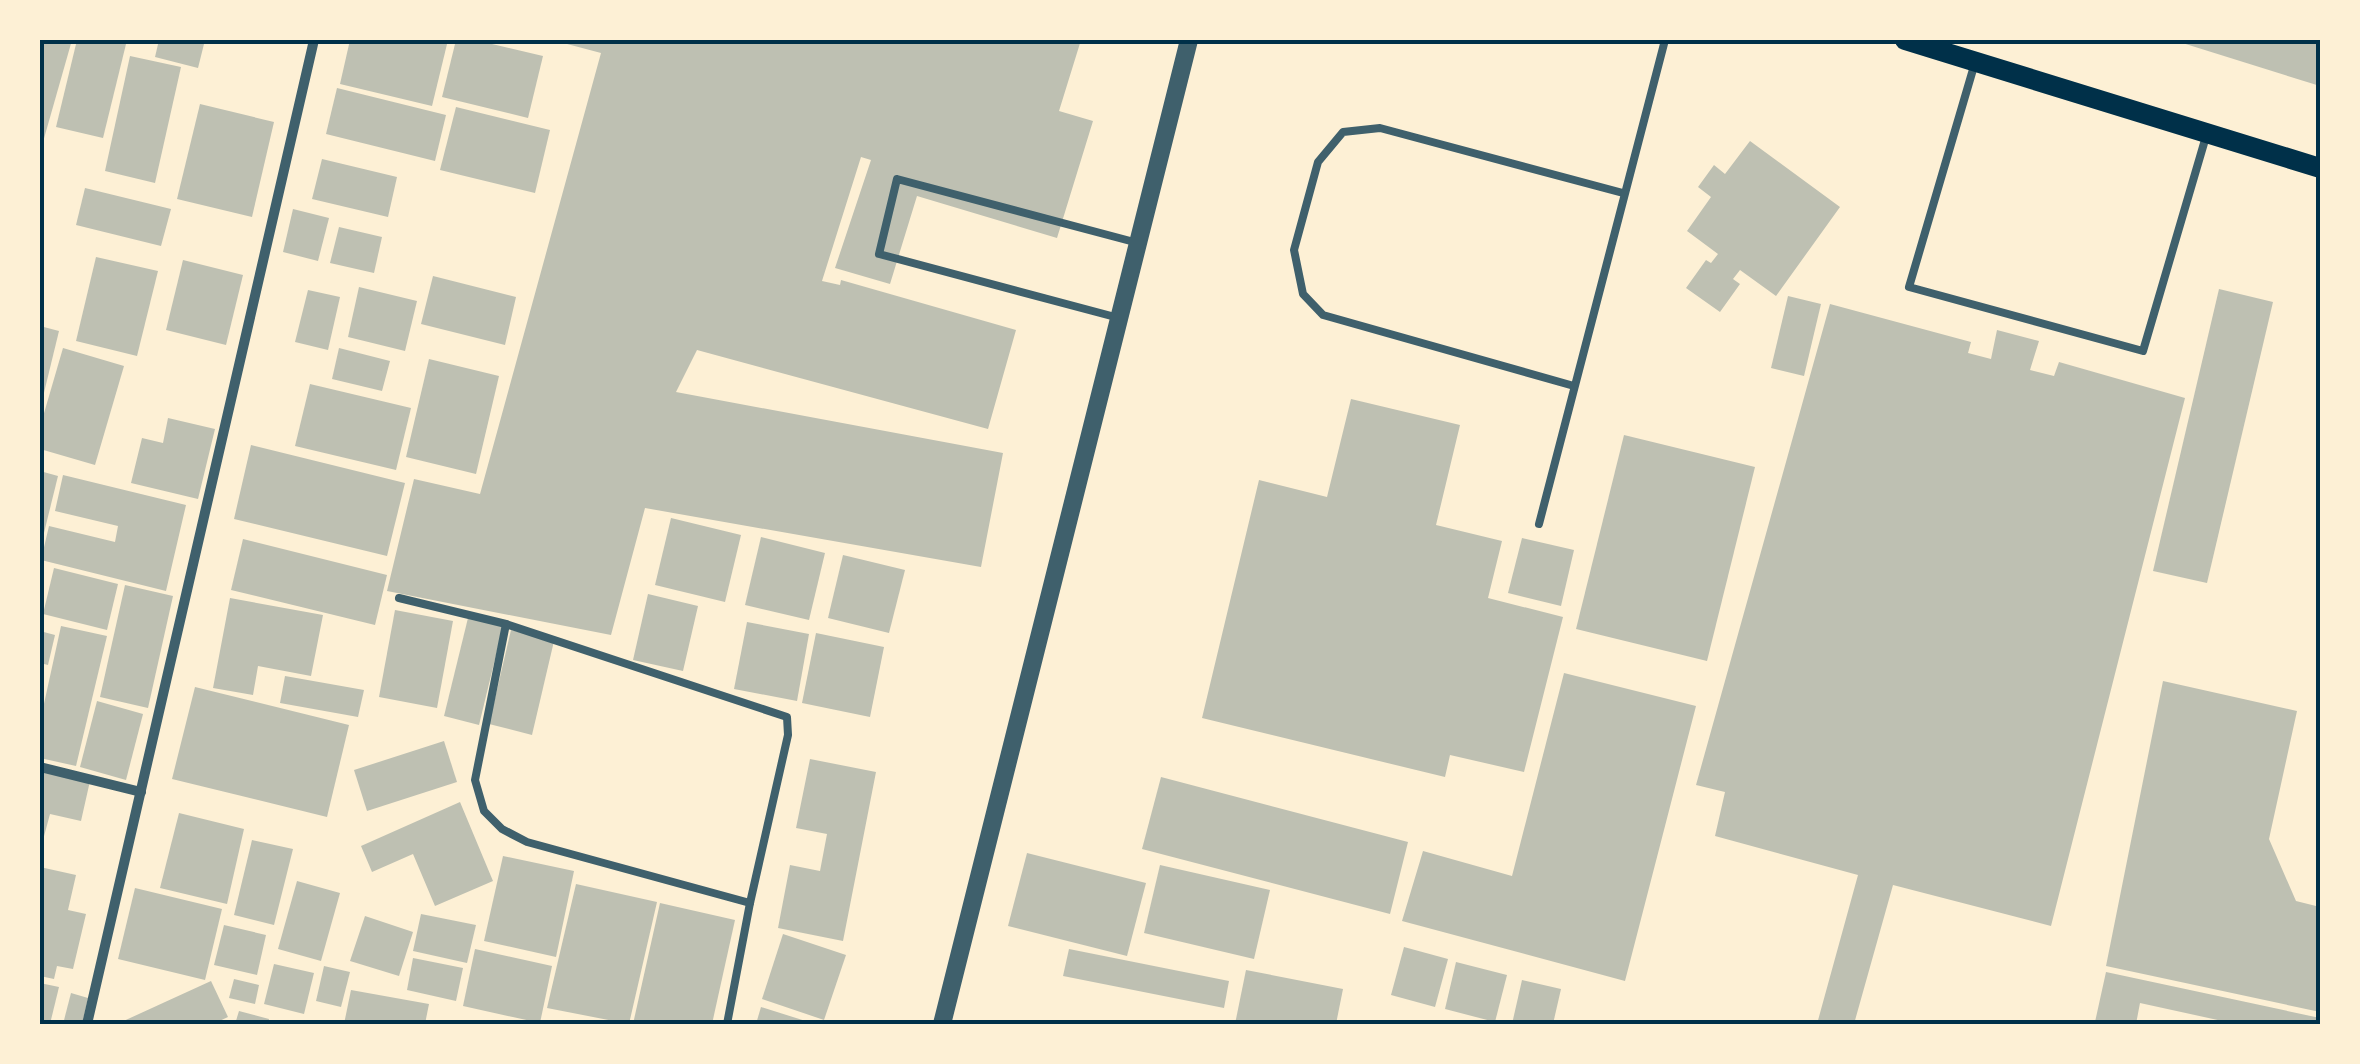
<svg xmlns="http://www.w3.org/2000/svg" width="2360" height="1064" font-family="'PT Sans',sans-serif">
<rect width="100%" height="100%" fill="#fdf0d5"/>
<!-- building -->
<g fill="#bec0b2">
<polygon points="40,40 72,40 41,149 40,149"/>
<polygon points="77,40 127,40 103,138 56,127"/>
<polygon points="159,40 205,40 198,68 155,57"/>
<polygon points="350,40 448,40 432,106 340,84"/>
<polygon points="456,40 475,40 543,56 528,118 442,97"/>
<polygon points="552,40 1081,40 1059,111 1093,121 1057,238 917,196 890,284 835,268 871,160 861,157 822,281 840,285 841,280 1016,330 988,429 697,350 676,392 1003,453 981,567 645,508 611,635 387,591 414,479 480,494 601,53"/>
<polygon points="2320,40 2320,86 2176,41 2176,40"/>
<polygon points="130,56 181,67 155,183 105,171"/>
<polygon points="337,88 446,115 435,161 326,134"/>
<polygon points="200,104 274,122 252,217 177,199"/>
<polygon points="456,107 550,130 535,193 440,170"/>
<polygon points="1750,141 1840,207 1776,296 1740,270 1733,279 1740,284 1720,312 1686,288 1706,260 1711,263 1718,254 1687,231 1711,197 1698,187 1714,165 1725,174"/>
<polygon points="322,159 397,177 388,217 312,199"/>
<polygon points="85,188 171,209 161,246 76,225"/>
<polygon points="293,209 329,218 318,261 283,252"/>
<polygon points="339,227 382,237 374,273 330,263"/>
<polygon points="96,257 158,271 137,356 76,341"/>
<polygon points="183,260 243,275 226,345 166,330"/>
<polygon points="433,276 516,297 505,345 421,324"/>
<polygon points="359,287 417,301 405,351 348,337"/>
<polygon points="2219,289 2273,302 2207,583 2153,571"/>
<polygon points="308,290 340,297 328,350 295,342"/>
<polygon points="1788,296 1821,304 1804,376 1771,368"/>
<polygon points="1830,304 1971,342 1968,353 1991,359 1997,330 2039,341 2030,370 2054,376 2059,362 2185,398 2051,926 1893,885 1854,1024 1817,1024 1858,875 1715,836 1725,792 1696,785"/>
<polygon points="40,326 59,331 41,405 40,405"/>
<polygon points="63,348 124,366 95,465 40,449 40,427"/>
<polygon points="339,348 390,361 382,391 332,379"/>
<polygon points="429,359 499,376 476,474 406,457"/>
<polygon points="310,384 411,408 396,470 295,446"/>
<polygon points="1351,399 1460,425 1436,525 1502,541 1488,598 1563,617 1524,772 1450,755 1445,777 1202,718 1259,480 1327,497"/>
<polygon points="168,418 215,429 198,499 131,483 142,438 163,443"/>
<polygon points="1624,435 1755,467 1707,661 1576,629"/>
<polygon points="251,445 405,483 387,556 234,519"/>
<polygon points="40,471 58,476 41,545 40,545"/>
<polygon points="63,475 186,505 166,591 41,560 49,526 115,542 118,526 55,511"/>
<polygon points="671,518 741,535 725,602 655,585"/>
<polygon points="761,537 825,553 809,620 745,605"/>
<polygon points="1522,538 1574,550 1561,606 1508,593"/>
<polygon points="243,539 387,575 375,625 231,590"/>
<polygon points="843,555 905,570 889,633 828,618"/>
<polygon points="54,568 118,584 107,630 43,614"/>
<polygon points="125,585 173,596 148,708 100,697"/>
<polygon points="648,594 698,606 683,671 633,660"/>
<polygon points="230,598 323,615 311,676 258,666 253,695 213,688"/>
<polygon points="395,610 453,621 437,708 379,697"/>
<polygon points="468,618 503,626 479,725 444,716"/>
<polygon points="747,622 809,634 797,701 734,689"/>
<polygon points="61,626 107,636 76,766 40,758 40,722"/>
<polygon points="511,630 554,641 532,735 489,724"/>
<polygon points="40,631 55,635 48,665 40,663"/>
<polygon points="816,633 884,647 870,717 802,703"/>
<polygon points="1564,673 1696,706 1625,981 1402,921 1423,851 1512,876"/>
<polygon points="285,676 364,690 358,717 280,703"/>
<polygon points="2163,681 2297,711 2269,839 2296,901 2320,907 2320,1012 2106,966"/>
<polygon points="195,687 349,725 327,817 172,779"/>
<polygon points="97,701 143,714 126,780 80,767"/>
<polygon points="444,741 457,782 367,811 354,770"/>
<polygon points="810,759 876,772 843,941 778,928 790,865 820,871 827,834 796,828"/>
<polygon points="40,769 90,781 81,821 50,814 43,840 40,839"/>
<polygon points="1161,777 1408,842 1390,914 1142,849"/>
<polygon points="460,802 493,881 435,906 413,854 372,872 361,846"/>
<polygon points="179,813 244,829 227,904 160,888"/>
<polygon points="252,840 293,849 274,925 234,915"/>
<polygon points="1027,853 1146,883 1127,956 1008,926"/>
<polygon points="503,856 574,871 556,957 484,941"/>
<polygon points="1160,865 1270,890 1254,959 1144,933"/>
<polygon points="40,867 76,875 68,910 86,914 73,969 57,966 54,979 40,976"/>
<polygon points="297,881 340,893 321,961 278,949"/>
<polygon points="576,884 657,902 629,1024 547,1008"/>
<polygon points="135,888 222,909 205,980 118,959"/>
<polygon points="660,903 735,920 712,1024 633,1024"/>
<polygon points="421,914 476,925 467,963 413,951"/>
<polygon points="365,916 413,932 399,976 350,961"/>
<polygon points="224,925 266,935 257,975 214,965"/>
<polygon points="783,934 846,955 824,1020 762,999"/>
<polygon points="1404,947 1448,959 1435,1007 1391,995"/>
<polygon points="475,949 552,966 540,1023 463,1006"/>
<polygon points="1069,949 1229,981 1224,1008 1063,976"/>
<polygon points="413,958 463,968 456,1001 407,990"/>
<polygon points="1456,962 1507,975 1495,1022 1445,1009"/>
<polygon points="274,964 314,973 304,1014 264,1004"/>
<polygon points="324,966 350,972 341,1007 316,1001"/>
<polygon points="1246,970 1343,989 1336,1024 1235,1024"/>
<polygon points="2106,972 2320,1018 2320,1024 2236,1024 2140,1003 2136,1024 2095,1022"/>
<polygon points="234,979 259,985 255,1004 229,998"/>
<polygon points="1522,980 1561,989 1553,1024 1512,1024"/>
<polygon points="211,981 228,1017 213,1024 117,1024"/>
<polygon points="40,983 59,987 50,1024 40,1024"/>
<polygon points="351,990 429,1004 425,1024 344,1024"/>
<polygon points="71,993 88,998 82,1024 63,1024"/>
<polygon points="761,1007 812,1023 811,1024 756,1024"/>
<polygon points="239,1011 269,1019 268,1024 235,1024"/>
</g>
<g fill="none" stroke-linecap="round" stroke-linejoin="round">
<!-- service -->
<g stroke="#3f606c" stroke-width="8">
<polyline points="1974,66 1909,287 2143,351 2207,133"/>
<polyline points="1119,318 879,254 897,179 1138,243"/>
<polyline points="1574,386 1323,315 1303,294 1294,250 1318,162 1343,132 1380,128 1623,193"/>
<polyline points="1539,524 1665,40"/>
<polyline points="399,598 506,624 787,717 788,735 750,903 727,1024"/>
<polyline points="506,624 475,780 484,811 502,829 527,842 750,903"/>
</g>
<!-- minor -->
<g stroke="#3f606c" stroke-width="10">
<polyline points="40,767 141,792"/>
<polyline points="87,1024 314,40"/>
</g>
<!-- tertiary -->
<polyline stroke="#3f606c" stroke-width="18" points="942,1024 1189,40"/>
<!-- secondary -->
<polyline stroke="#003049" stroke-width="20" points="1905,40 2320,168"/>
</g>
<!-- border -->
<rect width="2360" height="1064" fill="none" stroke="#fdf0d5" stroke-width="85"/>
<rect x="42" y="42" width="2276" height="980" fill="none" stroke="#003049" stroke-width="4"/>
</svg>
